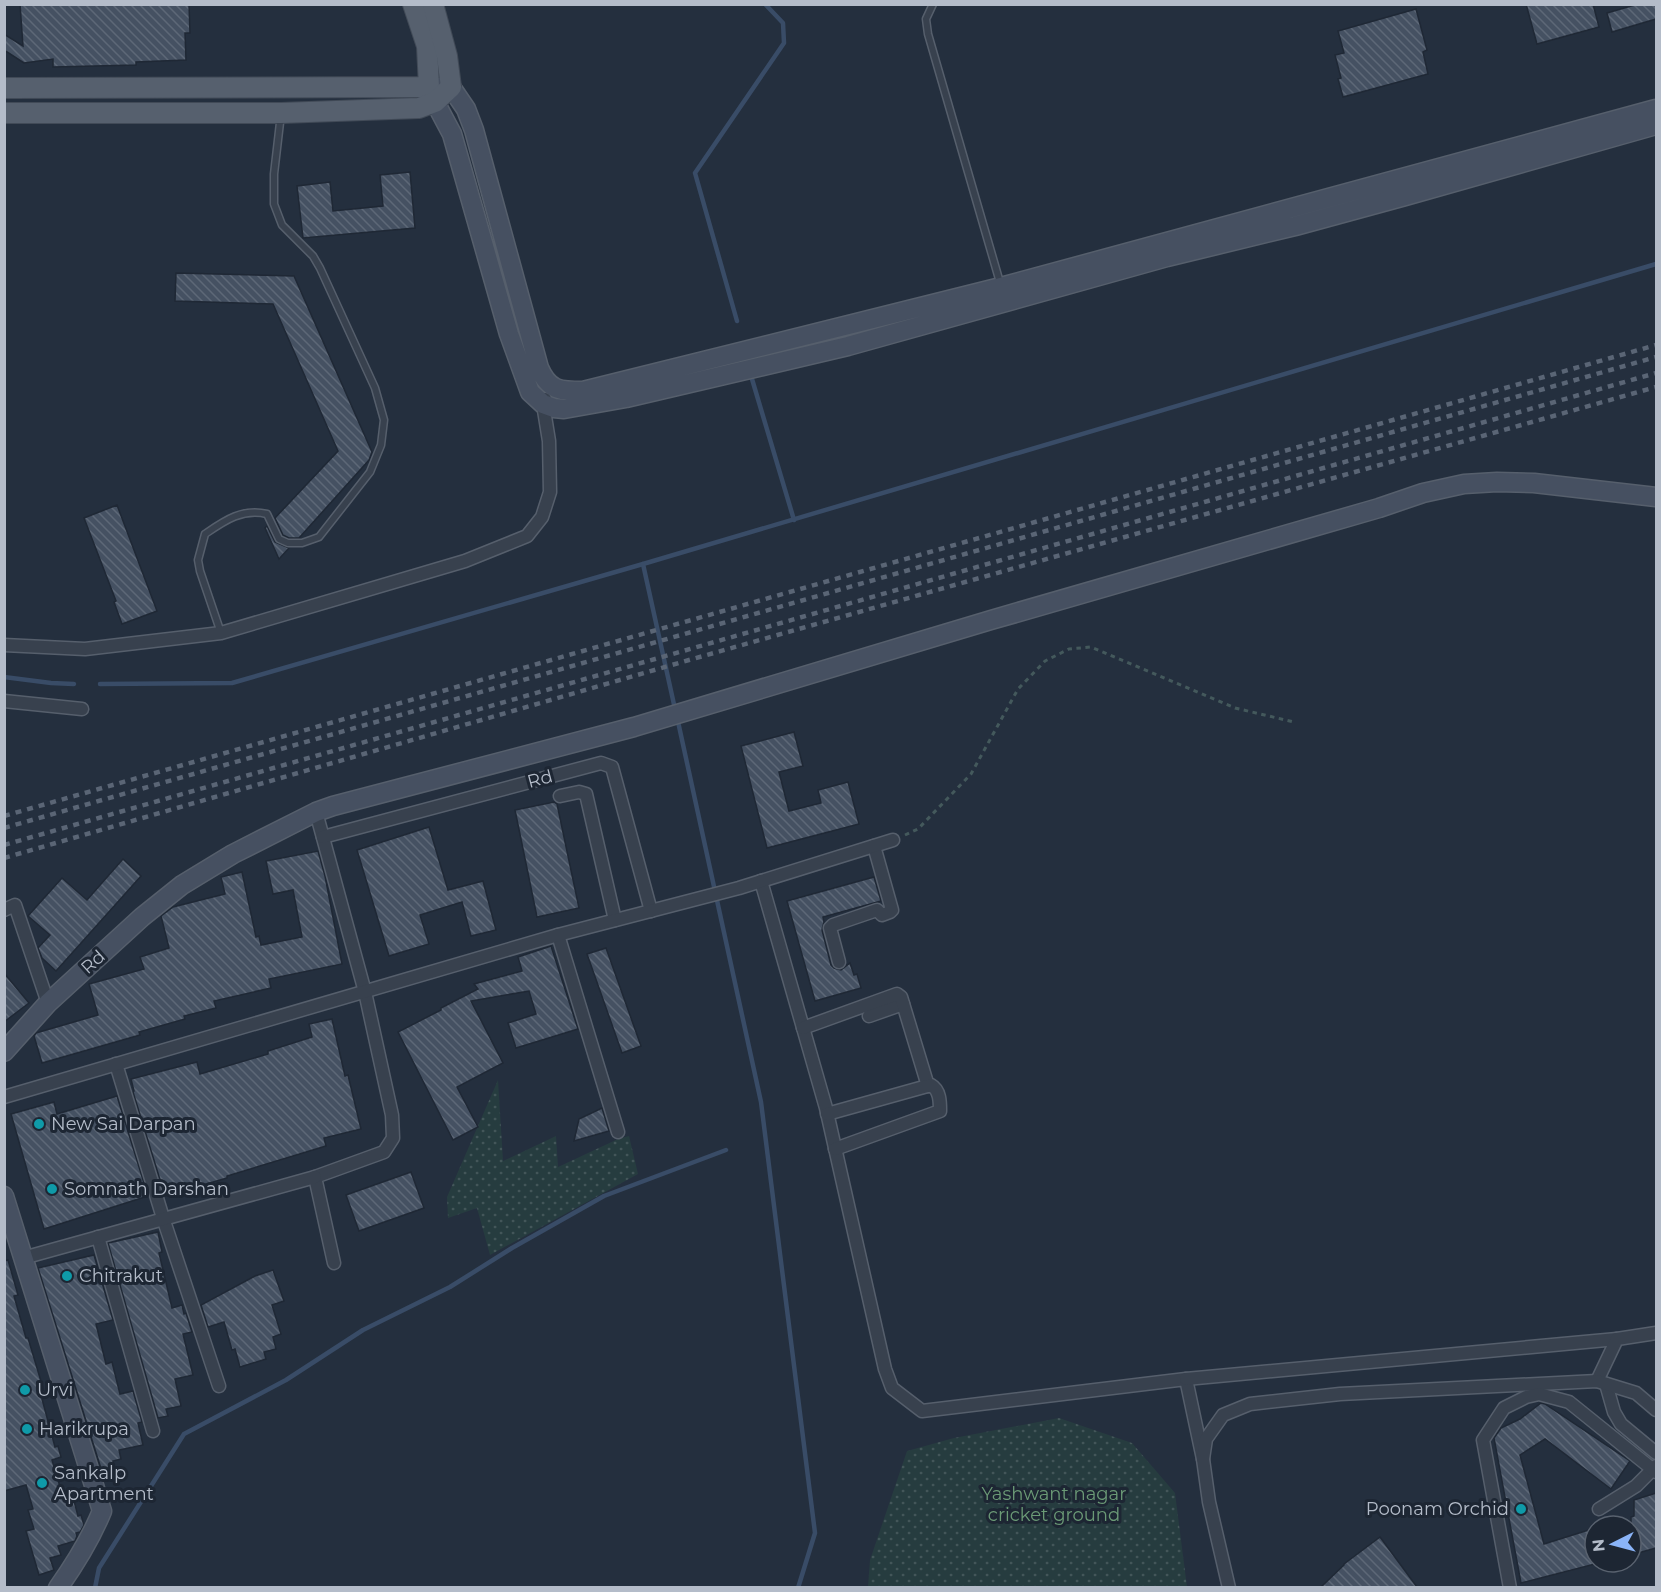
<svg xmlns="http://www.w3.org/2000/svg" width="1661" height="1592" font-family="Montserrat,sans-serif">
<defs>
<pattern id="grass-dots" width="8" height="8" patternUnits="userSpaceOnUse" patternTransform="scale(1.5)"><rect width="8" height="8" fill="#263c3f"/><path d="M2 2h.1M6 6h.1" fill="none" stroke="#435659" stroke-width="1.8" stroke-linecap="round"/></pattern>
<pattern id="building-back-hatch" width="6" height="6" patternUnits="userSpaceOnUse" patternTransform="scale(1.5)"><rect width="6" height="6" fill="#455162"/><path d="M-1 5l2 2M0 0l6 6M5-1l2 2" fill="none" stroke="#5d6877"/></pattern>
</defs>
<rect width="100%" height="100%" fill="#242f3e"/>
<!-- grass -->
<g fill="url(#grass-dots)">
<polygon points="498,1080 503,1161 556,1136 558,1167 618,1139 629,1136 638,1174 490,1255 477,1208 448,1218 447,1197"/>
<polygon points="1059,1418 1132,1443 1175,1493 1187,1587 868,1587 870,1560 907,1451 954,1438"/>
</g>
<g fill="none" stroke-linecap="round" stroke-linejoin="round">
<!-- stream -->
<g stroke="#394c67" stroke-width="4.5">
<polyline points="737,321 695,173 784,43 783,23 765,4"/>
<polyline points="752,379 794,520"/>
<polyline points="4,677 51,683 74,684"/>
<polyline points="100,684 232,683 643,564"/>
<polyline points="675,709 643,564 1656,264"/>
<polyline points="677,717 761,1102 815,1533 798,1588"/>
<polyline points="95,1588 99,1568 184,1434 286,1380 363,1330 450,1287 512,1248 604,1196 726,1150"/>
</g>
</g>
<!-- building -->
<g fill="url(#building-back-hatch)" stroke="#1f2835" stroke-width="1.5">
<polygon points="20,4 189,4 190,33 185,33 186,60 136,62 136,65 53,67 53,59 24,63 4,50 4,34 23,46"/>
<polygon points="1526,4 1593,4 1599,27 1537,44"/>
<polygon points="1638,4 1656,4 1656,19 1612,32 1607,13"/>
<polygon points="1416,9 1427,50 1423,52 1428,74 1343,97 1338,79 1341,78 1335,55 1344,53 1338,31"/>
<polygon points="410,172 415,228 303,238 297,186 330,182 333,211 383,206 380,175"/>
<polygon points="176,273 294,276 372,452 369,460 299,538 289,538 283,535 275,518 338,451 273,304 175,301"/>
<polygon points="117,505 157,611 122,624 114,602 116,601 84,518"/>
<polygon points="267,526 275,542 289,548 279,559 265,528"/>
<polygon points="794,732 803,766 779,772 789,811 821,803 818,790 848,782 859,824 767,848 741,746"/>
<polygon points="554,802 557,804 579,908 537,917 515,810"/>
<polygon points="429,827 448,890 483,881 496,930 471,936 462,902 420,915 429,944 389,956 357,850"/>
<polygon points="318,851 325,876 342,964 269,979 271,988 214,1001 216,1008 184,1016 185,1019 139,1032 140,1035 42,1063 34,1036 36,1033 98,1015 89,984 144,969 140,957 169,948 161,916 173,907 225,894 221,877 242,872 256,937 259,936 261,945 302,937 293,890 273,894 266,861"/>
<polygon points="123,859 141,876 56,971 42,958 38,948 50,935 28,916 62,878 87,900"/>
<polygon points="874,877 881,901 823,917 824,922 822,930 831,965 834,968 841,970 850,963 854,975 857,974 861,988 815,1001 787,901"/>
<polygon points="551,946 578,1029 516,1048 508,1023 536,1014 529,991 471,1001 503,1063 457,1087 478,1127 453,1140 398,1032 441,1010 441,1008 478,989 474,984 522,971 518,957"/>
<polygon points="606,948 641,1046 622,1053 587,954"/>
<polygon points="4,973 29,1003 4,1022"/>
<polygon points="332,1019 345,1076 348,1075 361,1129 324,1138 326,1146 227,1176 227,1178 165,1196 133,1092 134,1091 131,1079 197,1062 200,1074 268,1054 268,1051 312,1037 309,1024"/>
<polygon points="117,1096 148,1196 44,1229 11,1114 54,1102 57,1114"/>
<polygon points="602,1108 609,1131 574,1141 579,1119"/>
<polygon points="411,1172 424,1208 359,1231 346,1195"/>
<polygon points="158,1232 162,1252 159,1253 172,1308 182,1305 184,1314 186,1313 192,1332 183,1334 193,1375 175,1379 181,1406 166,1409 168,1416 158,1418 108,1243"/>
<polygon points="94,1255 113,1320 96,1324 106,1364 112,1362 120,1394 133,1391 142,1422 138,1423 143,1445 119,1450 121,1459 113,1461 115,1472 103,1475 38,1268"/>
<polygon points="8,1260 18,1295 14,1296 26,1338 28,1338 46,1398 42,1399 55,1447 58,1446 61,1457 52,1460 64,1500 73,1497 78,1516 81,1515 84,1525 80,1532 76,1533 77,1536 75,1541 58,1546 61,1555 50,1558 54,1570 39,1575 26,1531 34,1529 28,1510 33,1509 26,1485 4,1491 4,1261"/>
<polygon points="273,1270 284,1301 272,1305 281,1334 273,1337 276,1349 264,1352 266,1359 240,1367 235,1349 232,1350 224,1322 208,1327 201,1305 255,1276"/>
<polygon points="1541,1403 1545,1404 1630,1461 1611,1489 1545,1439 1520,1455 1544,1544 1595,1528 1595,1564 1521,1583 1494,1438 1501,1428 1520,1419"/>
<polygon points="1656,1493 1656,1548 1631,1555 1631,1517 1634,1516 1634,1500"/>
<polygon points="1380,1537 1417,1587 1321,1587 1344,1565 1344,1564"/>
</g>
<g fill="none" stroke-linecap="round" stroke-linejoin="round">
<!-- lane casing -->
<g stroke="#565f6c" stroke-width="9">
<g id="lane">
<polyline points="933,4 926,19 928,34 1001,286"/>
<path d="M221,633L200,571L198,560L205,534C224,521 242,508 267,514L279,539L288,543H302L319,537L370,472L381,445L384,420L375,388L320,268L313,256L282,225L274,204V174L281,114"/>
</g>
</g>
<!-- street casing -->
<g stroke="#565f6c" stroke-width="15">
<g id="street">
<polyline points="4,645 85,649 221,633 465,561 527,536 542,517 550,492 549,441 543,404 545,399"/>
<polyline points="4,701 82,709"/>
<polyline points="560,796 579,792 586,794 615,920"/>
<polyline points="316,812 365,992 392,1115 393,1138 384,1152 315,1177 334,1263"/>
<polyline points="323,837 601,763 612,767 651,911"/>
<polyline points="761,881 826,1108 885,1369 892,1388 922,1411 1186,1379 1203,1459"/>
<polyline points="4,910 15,905 48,1003"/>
<polyline points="558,935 618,1132"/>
<polyline points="839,962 830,928 833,925 877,910 882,915 890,912 892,910 874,846"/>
<polyline points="869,1016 903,1004"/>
<polyline points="803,1028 897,994 901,997 928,1086"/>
<polyline points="116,1064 163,1218 219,1386"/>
<polyline points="4,1097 558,935 739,888 893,840"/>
<path d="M827,1114L931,1085C940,1090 940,1102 940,1111L835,1149"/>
<polyline points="98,1237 153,1431"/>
<polyline points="23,1258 315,1177"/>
<polyline points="1186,1379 1617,1339"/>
<polyline points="1597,1381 1617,1339 1656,1333"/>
<polyline points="1606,1384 1614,1412 1621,1424 1656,1453"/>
<polyline points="1599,1509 1636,1486 1656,1466"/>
<polyline points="1229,1588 1209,1502 1203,1459 1206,1439 1223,1415 1250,1404 1340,1394 1597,1381 1636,1393 1656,1410"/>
<polyline points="1510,1588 1483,1440 1504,1408 1526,1397 1539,1394 1569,1402 1656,1472"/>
</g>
</g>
<!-- secondary casing -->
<g stroke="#565f6c" stroke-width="21">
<g id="secondary">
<path d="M1656,109L1001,287L583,391C560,391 549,391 539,368L474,130L466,109L451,87H429L435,102L452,134L509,334L530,392L543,404L554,408L564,409L626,398L848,346L1167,257L1295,226L1405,196L1656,125"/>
<polyline points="4,1052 48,1003 142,917 182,885 233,854 316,812 333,806 634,727 991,620 1379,508 1423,493 1464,484 1497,482 1534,483 1656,497"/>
<path d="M4,1196L102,1511C91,1538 75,1564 58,1588"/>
</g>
</g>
<!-- primary casing -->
<g stroke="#414a57" stroke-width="22">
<g id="primary">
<polyline points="4,88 429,87 427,46 413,4"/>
<polyline points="4,113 281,113 419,108 435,102 451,87 447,56 433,4"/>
</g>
</g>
<!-- path -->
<polyline stroke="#44595c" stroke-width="3" stroke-dasharray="4.5 4.5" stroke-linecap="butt" points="905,835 918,829 971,774 1018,689 1045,661 1069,649 1091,647 1235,708 1294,722"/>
<!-- lane -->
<use href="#lane" stroke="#38414e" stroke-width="6"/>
<!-- street -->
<use href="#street" stroke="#38414e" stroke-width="12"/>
<!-- secondary -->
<use href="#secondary" stroke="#465061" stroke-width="18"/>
<!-- primary -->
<use href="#primary" stroke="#56606e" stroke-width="20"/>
<!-- rail -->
<g stroke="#5a6575" stroke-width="4.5" stroke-dasharray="6 6" stroke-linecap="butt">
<polyline points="4,816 1656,345"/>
<polyline points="4,828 1656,357"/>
<polyline points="4,845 1656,373"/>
<polyline points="4,858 689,660 1656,387"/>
</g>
</g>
<!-- markers -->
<g fill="#0f9aa8" stroke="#1d2633" stroke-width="2">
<circle cx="39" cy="1124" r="6"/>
<circle cx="52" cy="1189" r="6"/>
<circle cx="67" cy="1276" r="6"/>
<circle cx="25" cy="1390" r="6"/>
<circle cx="27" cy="1429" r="6"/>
<circle cx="42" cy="1483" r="6"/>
<circle cx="1521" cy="1509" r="6"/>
</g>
<g text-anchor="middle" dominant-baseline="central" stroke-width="6" stroke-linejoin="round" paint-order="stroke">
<!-- street labels -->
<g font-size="18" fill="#b4bcc9" stroke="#1d2633">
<text transform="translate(540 779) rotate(-15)">Rd</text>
<text transform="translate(93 962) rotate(-42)">Rd</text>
</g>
<!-- poi labels -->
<g font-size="18" fill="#b4bcc9" stroke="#1d2633" text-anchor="start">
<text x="51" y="1124">New Sai Darpan</text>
<text x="64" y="1189">Somnath Darshan</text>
<text x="79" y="1276">Chitrakut</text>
<text x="37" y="1390">Urvi</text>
<text x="39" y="1429">Harikrupa</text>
<text x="54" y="1473">Sankalp<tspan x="54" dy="21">Apartment</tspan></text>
<text x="1509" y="1509" text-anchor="end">Poonam Orchid</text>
</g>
<!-- park labels -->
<g font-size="18" fill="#6b9a76" stroke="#1d2633">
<text x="1054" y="1494">Yashwant nagar<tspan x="1054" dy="21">cricket ground</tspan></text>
</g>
</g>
<!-- border -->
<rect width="1661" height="1592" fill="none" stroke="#b4bcc9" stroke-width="12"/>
<!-- north arrow -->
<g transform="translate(1613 1544) rotate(264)"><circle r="28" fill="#1d2633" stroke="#59626f" stroke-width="1.5"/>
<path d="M0-4.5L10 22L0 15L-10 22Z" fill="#8ab4f8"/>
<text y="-9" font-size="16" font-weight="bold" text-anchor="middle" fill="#b4bcc9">N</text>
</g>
</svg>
